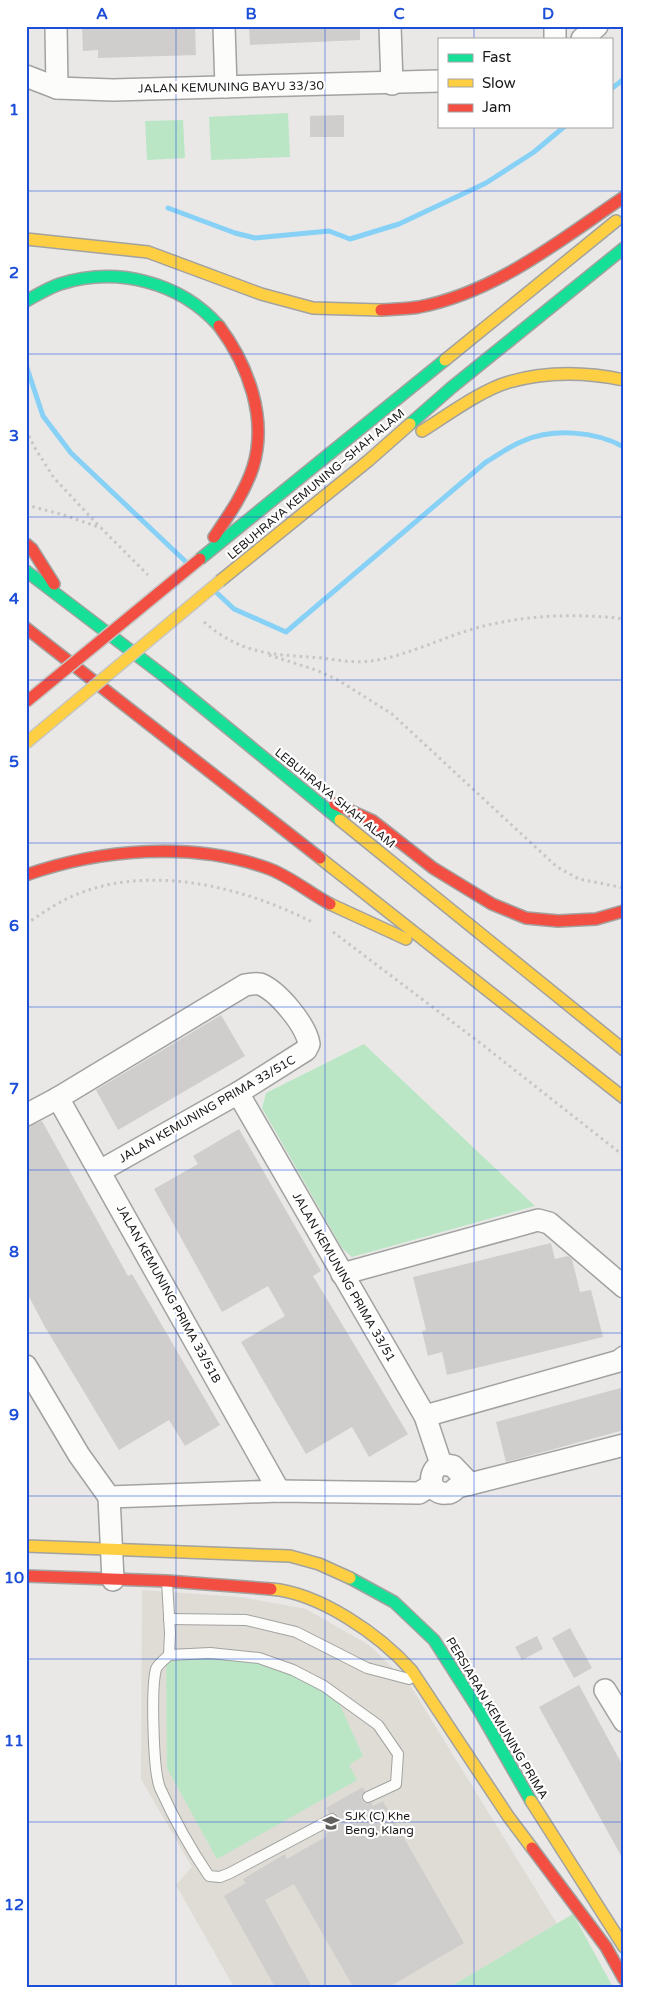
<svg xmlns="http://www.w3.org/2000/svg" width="650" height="2013" font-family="'Varela Round',sans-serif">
<rect width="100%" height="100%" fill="#e9e8e6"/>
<!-- built -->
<polygon fill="#dedcd5" points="142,1590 240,1597 306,1609 369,1645 410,1685 557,1924 450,1987 234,1987 176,1885 192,1867 141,1779"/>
<!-- green -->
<g fill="#bae6c6">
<polygon points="288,113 290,157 211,160 209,117"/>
<polygon points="183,120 185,158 147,160 145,121"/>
<polygon points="364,1044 535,1206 352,1257 342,1248 262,1108 266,1093"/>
<polygon points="166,1649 245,1654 307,1678 338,1701 363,1756 349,1765 357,1780 217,1859 167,1768"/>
<polygon points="573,1914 613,1987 450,1987"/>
</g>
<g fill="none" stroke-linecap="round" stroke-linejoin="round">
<!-- stream -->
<g stroke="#88d1f6" stroke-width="5">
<polyline points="611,89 624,79"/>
<polyline points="168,208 235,233 255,238 329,231 350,239 399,224 486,183 534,152 565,126"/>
<polyline points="26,365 43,416 71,453 185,561"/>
<path d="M217,593L234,609L286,632L486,462C498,455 510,446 523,441C553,428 595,431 624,447"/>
</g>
</g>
<!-- building -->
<g fill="#cfcecd">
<polygon points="82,26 195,26 196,55 98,58 98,50 83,51"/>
<polygon points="249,26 360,26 360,40 250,45"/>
<polygon points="344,115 344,137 310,137 310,116"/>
<polygon points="221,1015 245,1056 118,1130 96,1090"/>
<polygon points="42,1121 128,1276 132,1274 220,1425 185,1446 169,1420 119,1450 45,1327 26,1291 26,1127"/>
<polygon points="239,1129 321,1271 313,1276 408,1434 369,1457 352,1427 306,1454 241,1342 285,1316 268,1286 222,1312 154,1189 198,1164 193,1156"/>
<polygon points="551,1243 555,1259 568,1256 572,1259 580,1292 591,1290 603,1337 447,1375 442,1352 428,1356 422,1331 426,1330 413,1277"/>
<polygon points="624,1387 624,1430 506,1462 496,1422"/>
<polygon points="570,1628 592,1668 574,1678 552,1638"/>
<polygon points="537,1636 543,1649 522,1660 515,1647"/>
<polygon points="579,1685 624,1768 624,1861 539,1707"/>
<polygon points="363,1787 365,1791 361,1797 364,1803 371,1803 373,1806 383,1801 464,1943 389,1987 353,1987 294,1884 265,1900 312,1987 275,1987 224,1896 246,1883 243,1879 285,1854 287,1859 327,1836 326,1834 337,1827 335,1825 339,1819 336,1813 329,1813 326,1808"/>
</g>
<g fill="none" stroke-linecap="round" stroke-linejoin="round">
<!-- lane casing -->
<g stroke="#a2a2a0" stroke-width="12">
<g id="lane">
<polyline points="167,1581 170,1633 169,1655"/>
<polyline points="169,1619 246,1620 296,1632 367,1668 409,1679"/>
<path d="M332,1819L230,1873L220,1877L209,1876C192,1851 173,1817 160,1788C153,1771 151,1688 156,1669C158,1664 165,1659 169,1655L210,1653L259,1658L293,1670L324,1686L378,1725L398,1754L396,1784L368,1797"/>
</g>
</g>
<!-- street casing -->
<g stroke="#a2a2a0" stroke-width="24">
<g id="street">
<polyline points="56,26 57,88"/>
<polyline points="224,26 226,87"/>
<polyline points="390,26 392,84"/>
<polyline points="555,26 555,39"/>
<polyline points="582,39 597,26"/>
<polyline points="26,76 57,88 113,90 439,81"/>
<polyline points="238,1093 425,1416 441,1464"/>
<polyline points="58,1098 279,1491"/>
<path d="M26,1115L58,1098L245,985C250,984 255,983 260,984C278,991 306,1025 309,1044L306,1050L238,1093L100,1171"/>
<polyline points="342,1274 538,1220 549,1223 624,1287"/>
<polyline points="26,1366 79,1455 109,1497"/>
<polyline points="425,1416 619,1361 624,1357"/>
<path d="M441,1464L453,1466L470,1484C466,1485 461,1486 458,1487C454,1489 453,1493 448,1493C429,1496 426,1472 441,1464Z"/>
<polyline points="470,1484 624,1445"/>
<polyline points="109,1497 279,1491 419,1493 432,1485"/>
<polyline points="109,1497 113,1580"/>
<polyline points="605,1690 624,1721"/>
</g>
</g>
<!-- fast casing -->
<g stroke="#a2a2a0" stroke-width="14">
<g id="fast">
<path d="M26,301C37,295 48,288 60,284C117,266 180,282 219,326"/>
<polyline points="410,424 451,388 624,248"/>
<polyline points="200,559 445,360"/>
<polyline points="26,571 168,679 340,820"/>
<polyline points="350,1578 394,1602 434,1640 480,1712 531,1801"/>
</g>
</g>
<!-- slow casing -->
<g stroke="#a2a2a0" stroke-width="14">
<g id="slow">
<polyline points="26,239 148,252 261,294 313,308 381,310"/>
<polyline points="445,360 616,221"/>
<path d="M422,431C446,416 483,389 509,382C547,371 586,372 624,380"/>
<polyline points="220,581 368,461 410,424"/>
<polyline points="340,820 624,1050"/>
<polyline points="320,858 624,1098"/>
<polyline points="330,904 406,939"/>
<polyline points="26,1546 290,1556 319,1564 350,1578"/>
<path d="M271,1589C320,1593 380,1635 412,1671L508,1816L532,1848"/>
<polyline points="531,1801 624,1947"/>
</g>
</g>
<!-- jam casing -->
<g stroke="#a2a2a0" stroke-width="14">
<g id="jam">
<path d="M381,310C394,309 407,309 419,307C497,292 560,240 624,197"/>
<path d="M214,537C229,515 245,492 253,467C268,418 248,365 219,326"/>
<polyline points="26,544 32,549 54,584"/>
<polyline points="26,628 320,858"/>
<polyline points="335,804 373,821 433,868 492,904 526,918 558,921 596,919 624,911"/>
<path d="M26,875C100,849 192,841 267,868C290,876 309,893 330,904"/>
<polyline points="26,1576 167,1581 271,1589"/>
<polyline points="532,1848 606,1947 624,1979"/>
</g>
</g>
<!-- path -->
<g stroke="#c6c6c6" stroke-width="3" stroke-dasharray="2.5 4" stroke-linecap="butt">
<polyline points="26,430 35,448 54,478 99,526"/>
<polyline points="26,505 64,515 101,528 148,575"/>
<path d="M204,622C244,656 273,654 321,658C337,660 355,663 371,661C409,656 446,635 484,626C529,615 578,613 624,619"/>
<polyline points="269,655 316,670 338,680 392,714 557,867 579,879 624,888"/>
<path d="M26,924C44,912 62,899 83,892C155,865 246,888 312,922"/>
<polyline points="333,932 479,1042 624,1156"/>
</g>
<!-- lane -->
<use href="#lane" stroke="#fcfcfb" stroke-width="10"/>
<!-- street -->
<use href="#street" stroke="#fcfcfb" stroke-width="21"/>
<!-- fast -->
<use href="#fast" stroke="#16e098" stroke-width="11"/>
<!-- slow -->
<use href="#slow" stroke="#ffcf43" stroke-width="11"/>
<!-- jam -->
<use href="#jam" stroke="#f24e42" stroke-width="11"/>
<!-- slow-bridge casing -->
<g stroke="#c5c5c4" stroke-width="14" stroke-linecap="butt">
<polyline id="slow-bridge" points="26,743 220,581"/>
</g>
<!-- jam-bridge casing -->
<g stroke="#c5c5c4" stroke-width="14" stroke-linecap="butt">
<polyline id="jam-bridge" points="26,702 200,559"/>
</g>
<!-- slow-bridge -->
<use href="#slow-bridge" stroke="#ffcf43" stroke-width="11"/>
<!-- jam-bridge -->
<use href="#jam-bridge" stroke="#f24e42" stroke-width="11"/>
</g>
<!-- grid -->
<path fill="none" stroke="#1d4ed8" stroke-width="1" stroke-opacity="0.55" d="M176,26V1987M325,26V1987M474,26V39M474,126V1987M26,191H624M26,354H624M26,517H624M26,680H624M26,843H624M26,1007H624M26,1170H624M26,1333H624M26,1496H624M26,1659H624M26,1822H624"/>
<!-- icons -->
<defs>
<g id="school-bare" transform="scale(1.35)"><path d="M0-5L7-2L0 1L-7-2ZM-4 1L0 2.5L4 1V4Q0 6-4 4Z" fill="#626160" stroke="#fff" stroke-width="2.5" paint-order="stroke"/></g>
</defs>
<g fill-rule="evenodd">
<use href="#school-bare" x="331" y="1823"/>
</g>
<g text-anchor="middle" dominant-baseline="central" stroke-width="4.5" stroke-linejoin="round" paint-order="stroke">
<!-- street labels -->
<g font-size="12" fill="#1a1918" stroke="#fff">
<text transform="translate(231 87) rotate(-1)">JALAN KEMUNING BAYU 33/30</text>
<text transform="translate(316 484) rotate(-40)">LEBUHRAYA KEMUNING–SHAH ALAM</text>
<text transform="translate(335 798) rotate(39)">LEBUHRAYA SHAH ALAM</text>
<text transform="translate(207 1109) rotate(-30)">JALAN KEMUNING PRIMA 33/51C</text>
<text transform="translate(344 1277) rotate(60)">JALAN KEMUNING PRIMA 33/51</text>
<text transform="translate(169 1294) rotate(61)">JALAN KEMUNING PRIMA 33/51B</text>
<text transform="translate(497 1718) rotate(59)">PERSIARAN KEMUNING PRIMA</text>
</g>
<!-- poi labels -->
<g font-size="12" fill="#1a1918" stroke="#fff" text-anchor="start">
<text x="345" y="1816">SJK (C) Khe<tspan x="345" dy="14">Beng, Klang</tspan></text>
</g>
</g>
<!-- border -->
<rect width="650" height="2013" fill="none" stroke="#ffffff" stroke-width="55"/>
<!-- legend -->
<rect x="438" y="38" width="175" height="90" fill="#ffffff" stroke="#a3a3a3"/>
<rect x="448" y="54" width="25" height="8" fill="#16e098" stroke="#a3a3a3"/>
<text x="482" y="62" font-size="15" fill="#1a1918">Fast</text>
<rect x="448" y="79" width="25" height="8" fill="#ffcf43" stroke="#a3a3a3"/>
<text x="482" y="88" font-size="15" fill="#1a1918">Slow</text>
<rect x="448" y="104" width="25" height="8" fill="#f24e42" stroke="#a3a3a3"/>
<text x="482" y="112" font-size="15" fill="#1a1918">Jam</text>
<rect x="28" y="28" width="594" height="1958" fill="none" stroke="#1d4ed8" stroke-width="2"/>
<g font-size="16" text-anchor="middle" font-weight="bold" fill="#1d4ed8">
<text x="102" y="19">A</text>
<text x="251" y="19">B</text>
<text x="399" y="19">C</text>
<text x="548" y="19">D</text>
<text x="14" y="115">1</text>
<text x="14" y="278">2</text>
<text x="14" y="441">3</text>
<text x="14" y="604">4</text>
<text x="14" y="767">5</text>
<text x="14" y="931">6</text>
<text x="14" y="1094">7</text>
<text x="14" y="1257">8</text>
<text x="14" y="1420">9</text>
<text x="14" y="1583">10</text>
<text x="14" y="1746">11</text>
<text x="14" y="1910">12</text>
</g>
</svg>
